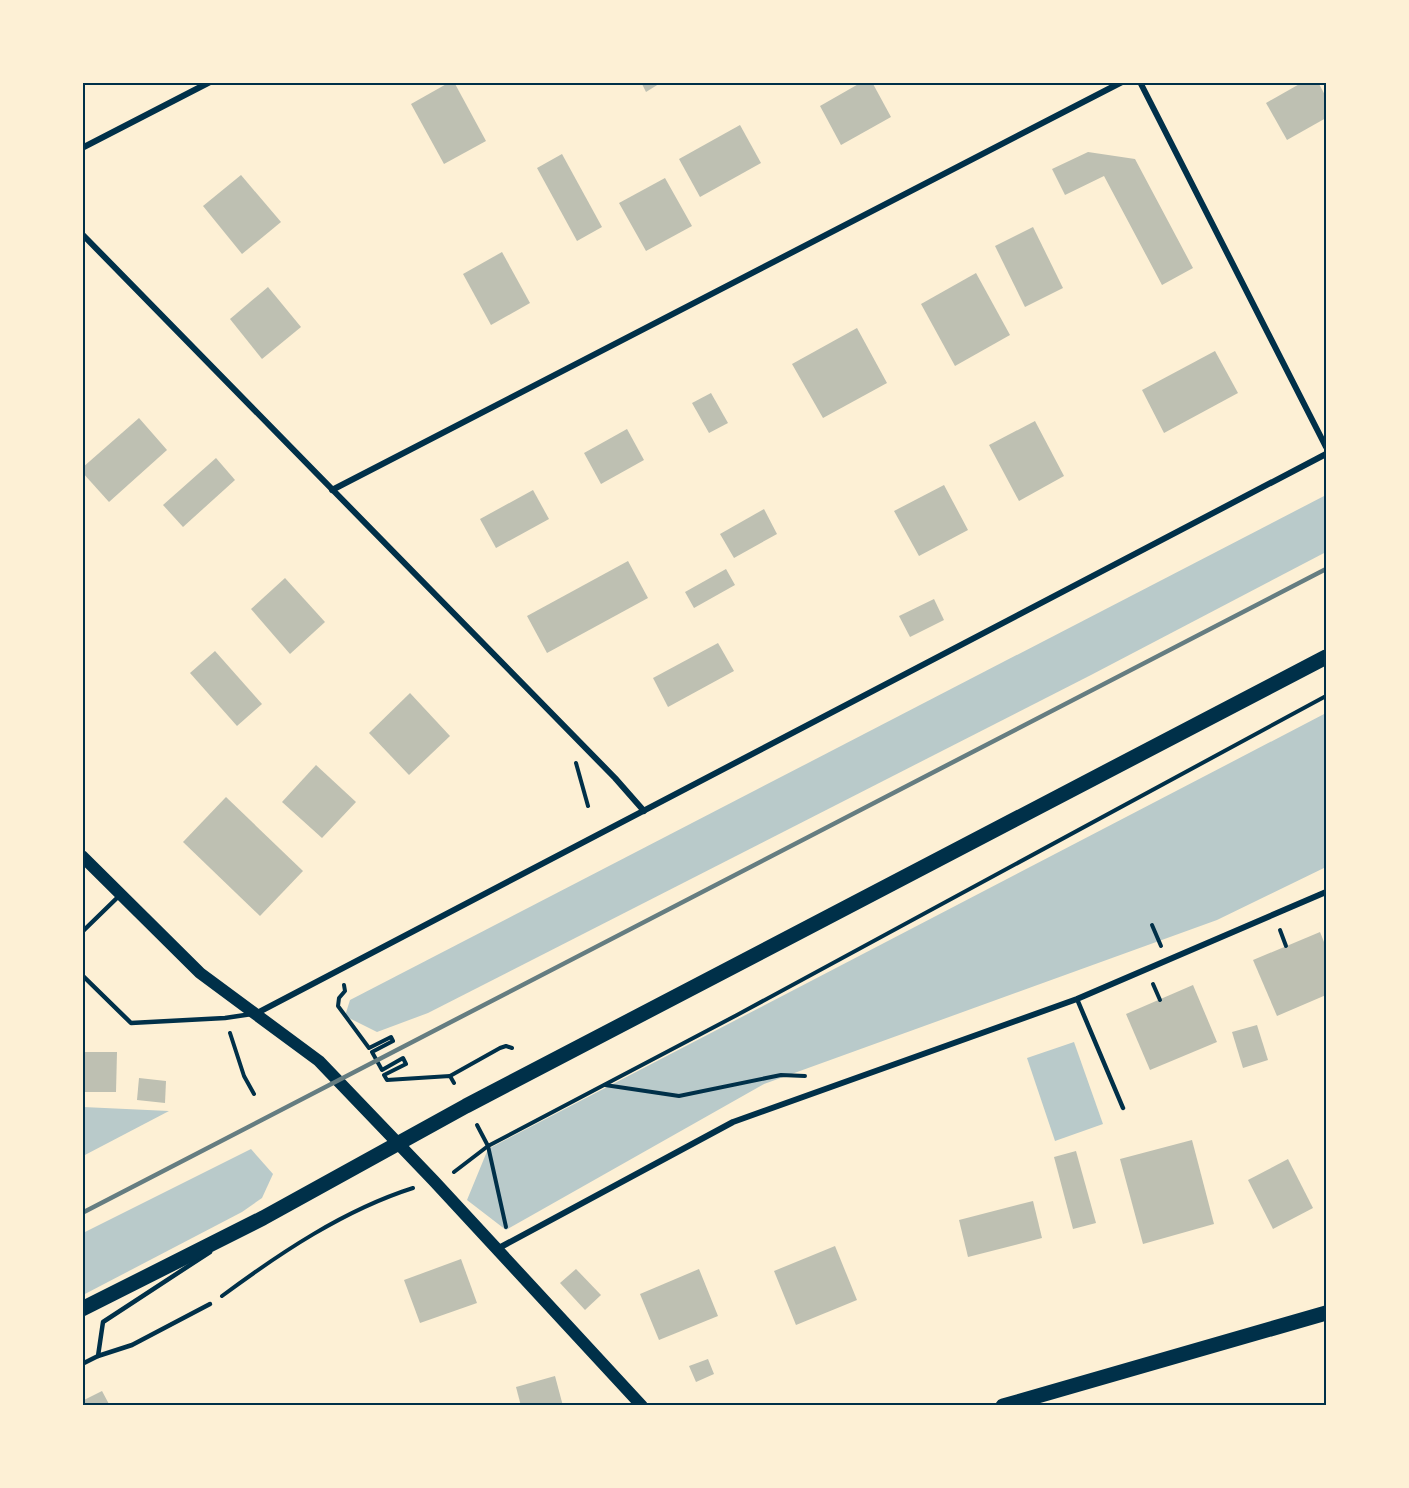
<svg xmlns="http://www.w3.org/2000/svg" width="1409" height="1488" font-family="Montserrat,sans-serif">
<rect width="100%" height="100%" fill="#fdf0d5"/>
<!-- green -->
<g fill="#b9caca">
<polygon points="1326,495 1326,552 1091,675 428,1013 377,1032 345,1016 350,1000"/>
<polygon points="1326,713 1326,867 1217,920 764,1084 506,1230 467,1200 488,1149"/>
<polygon points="1074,1042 1103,1124 1055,1141 1027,1058"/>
<polygon points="83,1107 169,1111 83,1156"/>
<polygon points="251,1149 273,1174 262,1198 242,1212 83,1295 83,1233"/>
</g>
<!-- building -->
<g fill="#bec0b2">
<polygon points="450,82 454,82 486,141 444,164 411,104"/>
<polygon points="641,82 662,82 646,92"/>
<polygon points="862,82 872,82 891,117 841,145 820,106"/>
<polygon points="1303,82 1318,82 1326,97 1326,118 1287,140 1266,103"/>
<polygon points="740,125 761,163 700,197 679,159"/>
<polygon points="1088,152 1135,159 1193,268 1162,285 1104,176 1065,195 1052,169"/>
<polygon points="562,154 602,227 577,241 537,168"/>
<polygon points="241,175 281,222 242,254 203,206"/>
<polygon points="665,178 692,226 646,251 619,203"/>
<polygon points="1033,227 1063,288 1025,307 995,246"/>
<polygon points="502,252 530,303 491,325 463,274"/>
<polygon points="976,273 1010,335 955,366 921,304"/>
<polygon points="268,287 301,327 262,359 230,319"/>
<polygon points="857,328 887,383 823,418 792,364"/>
<polygon points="1215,351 1238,393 1164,433 1142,390"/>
<polygon points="711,393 728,423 709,433 692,403"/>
<polygon points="139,418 167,450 109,502 82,472 82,468"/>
<polygon points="1035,421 1064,476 1019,501 989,445"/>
<polygon points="627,429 644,460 601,484 584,453"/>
<polygon points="216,458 235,480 183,527 163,505"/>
<polygon points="944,485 968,530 919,556 894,511"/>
<polygon points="533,490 549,519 496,548 480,519"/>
<polygon points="764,509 777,534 734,558 720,534"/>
<polygon points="628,561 648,598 547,653 527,616"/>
<polygon points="726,569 735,585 694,608 685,592"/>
<polygon points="285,578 325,622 290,654 251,609"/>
<polygon points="934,599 944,620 910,637 899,616"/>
<polygon points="718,643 734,671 668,707 653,678"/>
<polygon points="215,651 262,704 237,726 190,673"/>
<polygon points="410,693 450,736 409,775 369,733"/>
<polygon points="316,765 356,802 322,838 282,802"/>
<polygon points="226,797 303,871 260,916 183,842"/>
<polygon points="1320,932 1326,947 1326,995 1277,1016 1253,960"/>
<polygon points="1193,985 1217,1042 1150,1070 1126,1014"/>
<polygon points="1257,1025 1268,1060 1243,1068 1232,1032"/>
<polygon points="82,1052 117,1052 116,1092 82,1092"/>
<polygon points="139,1078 166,1081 165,1103 137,1100"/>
<polygon points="1192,1140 1214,1224 1143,1244 1120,1159"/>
<polygon points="1076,1151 1096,1223 1073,1229 1054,1157"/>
<polygon points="1288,1159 1313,1208 1273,1229 1248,1180"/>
<polygon points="1033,1201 1042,1238 968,1257 959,1220"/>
<polygon points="835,1246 857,1300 796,1325 774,1271"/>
<polygon points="461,1259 477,1303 420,1323 404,1280"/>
<polygon points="576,1269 601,1295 585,1310 560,1283"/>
<polygon points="699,1269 718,1316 659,1340 640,1294"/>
<polygon points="708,1359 714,1374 696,1382 689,1366"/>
<polygon points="555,1376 563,1406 521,1406 516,1387"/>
<polygon points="102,1391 110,1406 82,1406 82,1401"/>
</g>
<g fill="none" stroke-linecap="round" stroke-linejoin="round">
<!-- path -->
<g stroke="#003049" stroke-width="4">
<polyline points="576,763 588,806"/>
<polyline points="1152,925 1161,946"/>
<polyline points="1280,930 1286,946"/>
<polyline points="1153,984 1160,1000"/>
<polyline points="344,985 345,991 339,998 338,1006 369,1048 391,1037 393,1041 372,1052 382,1070 403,1058 406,1064 384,1075 387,1080 450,1076 454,1083"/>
<polyline points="230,1033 244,1076 254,1094"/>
<polyline points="450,1076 500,1048 506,1046 512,1048"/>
<polyline points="605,1085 679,1096 781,1075 805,1076"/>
<polyline points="477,1125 488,1146 506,1227"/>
<polyline points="454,1172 488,1146 737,1015 1326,696"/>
<path d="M222,1296C280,1253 344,1210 413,1188"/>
</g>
<!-- service -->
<g stroke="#003049" stroke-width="4.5">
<polyline points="82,932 119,896"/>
<polyline points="82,975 131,1023 225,1018 252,1014"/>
<polyline points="1077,999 1123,1108"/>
<polyline points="98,1356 132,1345 210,1304"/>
<polyline points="82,1364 98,1356 103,1322 210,1252"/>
</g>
<!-- minor -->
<g stroke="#003049" stroke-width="6">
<polyline points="1140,82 1326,447"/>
<polyline points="82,148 210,82"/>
<polyline points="82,234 615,778 644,811"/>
<polyline points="332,490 1122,82"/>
<polyline points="255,1014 1326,454"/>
<polyline points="497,1249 733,1122 1077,999 1326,892"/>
</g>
<!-- secondary -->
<polyline stroke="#003049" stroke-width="12" points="82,856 200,973 319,1061 434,1181 642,1406"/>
<!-- primary -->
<g stroke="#003049" stroke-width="15">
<polyline points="82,1309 263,1218 466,1106 1326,657"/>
<polyline points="1003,1406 1326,1313"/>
</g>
<!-- rail -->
<polyline stroke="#657d81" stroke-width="4.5" points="82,1213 1326,569"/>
</g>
<!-- border -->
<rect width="1409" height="1488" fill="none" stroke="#fdf0d5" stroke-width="168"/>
<rect x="84" y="84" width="1241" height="1320" fill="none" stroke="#003049" stroke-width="2"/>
</svg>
